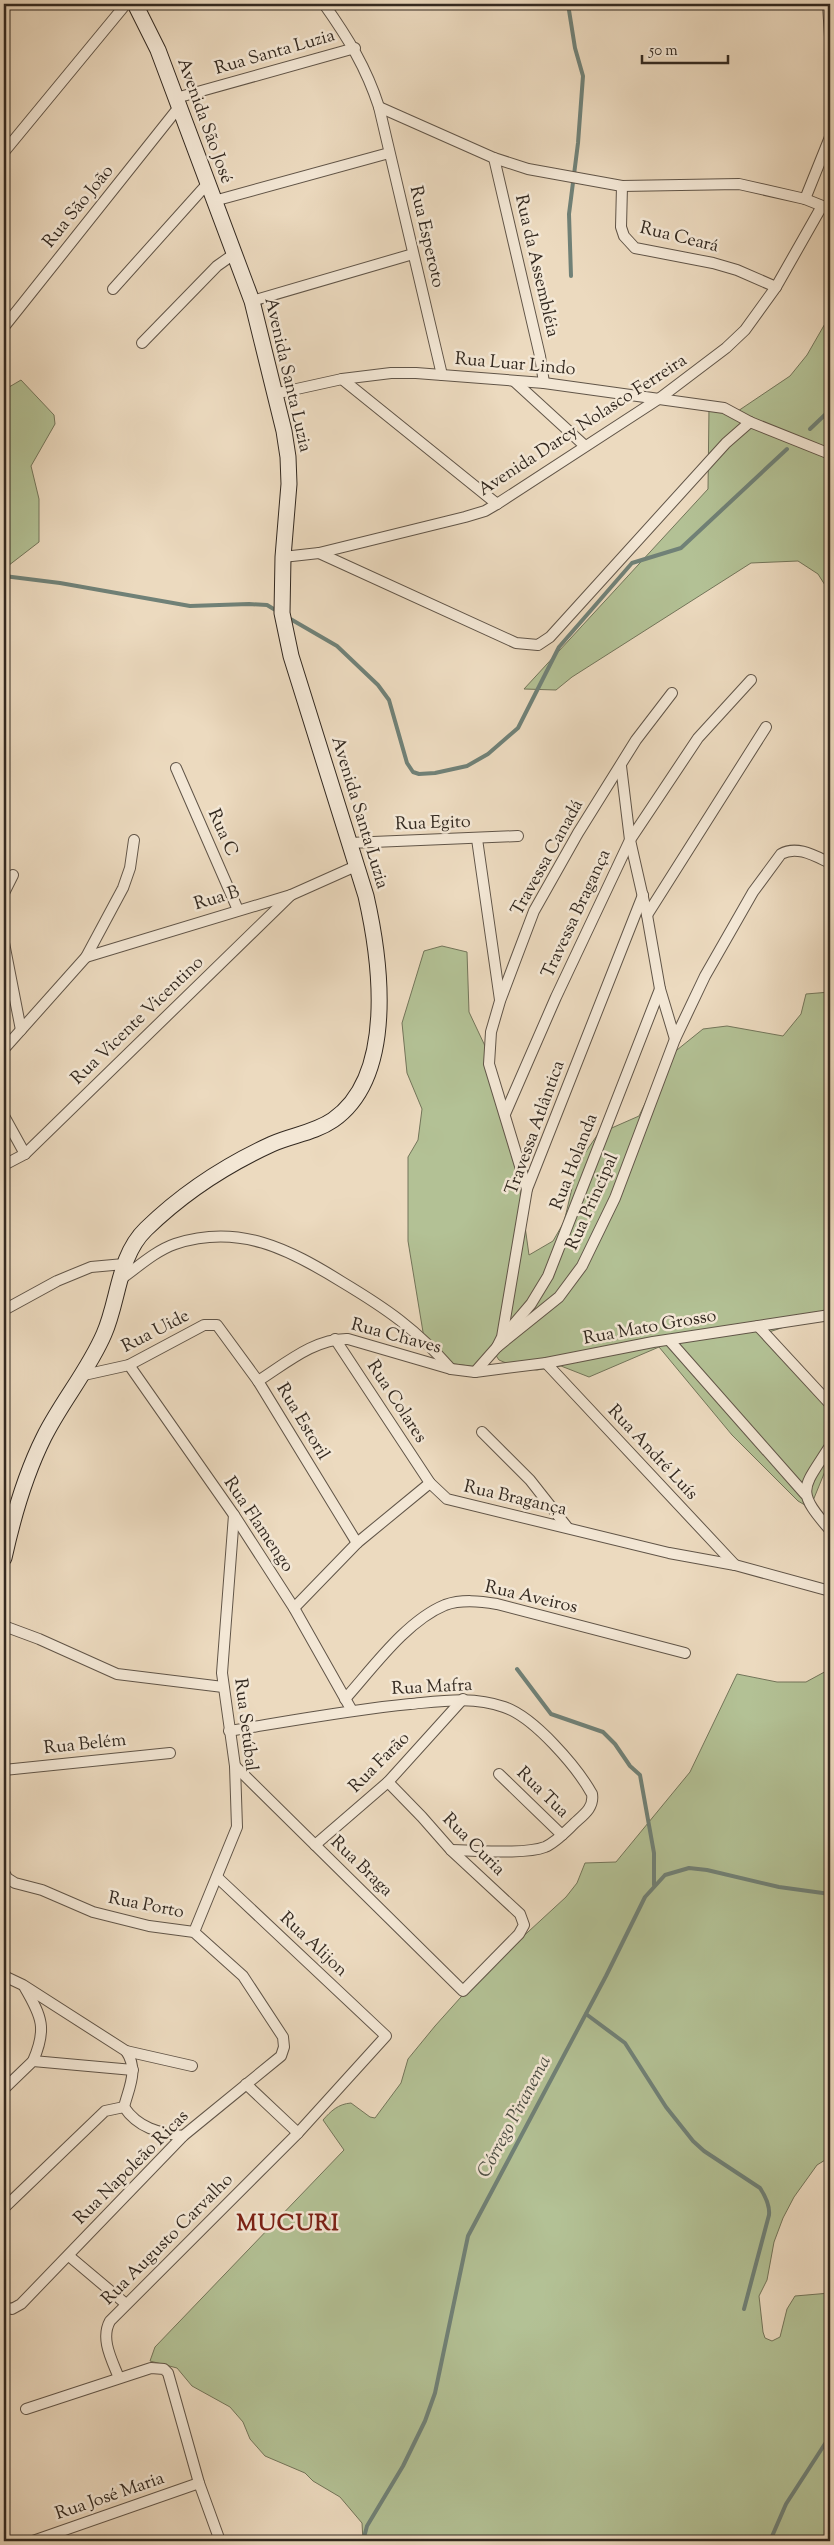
<svg xmlns="http://www.w3.org/2000/svg" width="834" height="2545" font-family="'Sorts Mill Goudy',serif">
<rect width="100%" height="100%" fill="#ecdabf"/>
<filter id="stains"><feTurbulence type="fractalNoise" baseFrequency=".004" numOctaves="4"/><feColorMatrix values="0 0 0 0 .2 0 0 0 0 .09 0 0 0 0 .02 0 0 0 .5 -.17"/></filter>
<radialGradient id="worn" r=".72"><stop offset=".6" stop-color="#630" stop-opacity="0"/><stop offset="1" stop-color="#630" stop-opacity=".3"/></radialGradient>
<!-- green -->
<g fill="#b3c195" stroke="#73755a">
<polygon points="830,315 830,593 818,574 798,561 751,563 572,677 556,690 524,689 708,489 709,407 735,413 790,376 807,355"/>
<polygon points="21,380 54,415 55,424 31,466 39,499 39,542 4,569 4,390"/>
<polygon points="442,946 467,952 469,1012 494,1065 511,1126 529,1255 553,1241 564,1222 578,1163 598,1134 639,1116 667,1058 703,1029 727,1026 783,1036 801,1014 806,994 830,992 830,1312 760,1335 830,1401 830,1459 810,1508 798,1501 732,1435 659,1347 589,1377 561,1366 537,1370 518,1368 499,1360 495,1354 477,1367 454,1364 437,1354 424,1338 408,1241 408,1157 418,1140 422,1109 407,1073 402,1023 424,951"/>
<path d="M830,1669V2157L817,2165L794,2197L783,2218L774,2242L767,2280L759,2296L763,2332L765,2338L772,2341L780,2337L787,2309L795,2296L830,2293V2541H363L362,2523L340,2497L313,2481L305,2473L265,2456L250,2439L243,2422L230,2407L192,2386L177,2368L150,2361L155,2347L344,2150L323,2120C331,2111 338,2104 351,2103L370,2117L375,2118L401,2083L408,2059L435,2026L478,1978L566,1897L577,1883L585,1863L616,1862L690,1772L737,1674L777,1682H806Z"/>
</g>
<g fill="none" stroke-linecap="round" stroke-linejoin="round">
<!-- stream -->
<g stroke="#708177" stroke-width="4">
<polyline points="568,4 575,48 583,76 578,143 569,214 571,276"/>
<polyline points="810,429 830,410"/>
<polyline points="4,576 60,583 190,606 249,604 267,605 277,611"/>
<polyline points="287,617 337,646 378,685 389,700 407,763 413,772 419,774 435,773 467,766 488,754 518,728 559,647 632,563 681,548 787,449"/>
<polyline points="517,1669 551,1714 603,1732 615,1744 630,1766 640,1775 654,1853 654,1885"/>
<path d="M586,2014L625,2043L666,2107L693,2141L704,2151L760,2188C766,2197 770,2205 769,2215L744,2309"/>
<polyline points="363,2541 367,2526 403,2466 425,2421 435,2393 468,2236 606,1976 645,1897 665,1875 689,1868 707,1870 779,1887 830,1894"/>
<polyline points="770,2541 786,2504 830,2436"/>
</g>
<!-- street casing -->
<g stroke="#615548" stroke-width="12">
<g id="street">
<path d="M324,4C348,38 366,67 379,107L442,375"/>
<polyline points="828,4 830,37"/>
<polyline points="176,98 355,48"/>
<polyline points="379,107 494,158 528,169 622,186 739,184 805,199 830,209"/>
<polyline points="4,152 126,4"/>
<polyline points="494,158 540,356 544,383"/>
<polyline points="622,186 621,227 624,236 635,248 713,263 737,270 776,287"/>
<polyline points="805,199 830,137"/>
<polyline points="214,201 389,153"/>
<polyline points="113,289 208,183"/>
<polyline points="252,301 413,254"/>
<polyline points="4,327 179,107"/>
<polyline points="142,343 217,266 234,254"/>
<polyline points="342,379 497,504"/>
<polyline points="514,381 585,446"/>
<polyline points="274,394 342,379 391,373 416,373 544,383 724,408 750,422 830,454"/>
<polyline points="319,553 516,643 538,645 550,637 726,443 750,422"/>
<polyline points="283,557 319,553 465,517 485,511 497,504 660,398 726,348 745,330 776,287 822,206"/>
<polyline points="621,766 630,840 647,915 660,989 675,1039"/>
<polyline points="176,768 238,910"/>
<polyline points="477,839 500,1000"/>
<polyline points="349,843 518,836"/>
<polyline points="4,893 13,875"/>
<polyline points="647,915 766,727"/>
<polyline points="4,943 21,1030"/>
<polyline points="86,957 291,895 356,866"/>
<polyline points="4,1049 86,957 123,888 130,868 134,840"/>
<polyline points="505,1114 556,997 630,840 698,738 751,680"/>
<polyline points="4,1116 25,1154"/>
<polyline points="4,1165 25,1154 291,895"/>
<polyline points="527,1189 489,1064 491,1032 500,1001 534,911 578,833 636,740 672,693"/>
<path d="M121,1279C138,1267 155,1251 175,1244C239,1223 289,1249 342,1282C387,1309 416,1329 451,1369"/>
<polyline points="4,1310 57,1281 91,1267 124,1264"/>
<polyline points="758,1326 830,1404"/>
<polyline points="508,1331 531,1304 548,1276 660,989"/>
<polyline points="335,1339 430,1483 447,1499 669,1553 735,1565 830,1591"/>
<polyline points="669,1340 805,1494"/>
<path d="M497,1347L559,1297L582,1266L615,1198L675,1039L705,976L753,892L781,854C797,845 815,856 830,863"/>
<polyline points="546,1363 735,1565"/>
<polyline points="129,1365 234,1515 294,1608 351,1709"/>
<polyline points="475,1372 497,1347 502,1337 527,1189 643,895"/>
<polyline points="84,1375 129,1365 204,1325 217,1325 258,1381 357,1543"/>
<path d="M258,1381C285,1364 315,1338 348,1339L451,1369L475,1372L546,1363L653,1342L830,1315"/>
<polyline points="482,1432 530,1480 567,1527"/>
<path d="M830,1446C803,1489 794,1489 830,1530"/>
<polyline points="294,1608 357,1543 430,1483"/>
<polyline points="4,1626 39,1639 117,1674 223,1687"/>
<path d="M345,1699C372,1669 406,1621 445,1605C462,1599 480,1601 497,1604L685,1653"/>
<path d="M229,1731C290,1721 349,1710 410,1704C442,1701 473,1696 504,1707C534,1717 577,1767 592,1794C594,1806 586,1813 578,1820C568,1829 557,1842 545,1847C524,1855 474,1850 451,1850"/>
<polyline points="235,1766 463,1991 519,1934 524,1925 520,1914 451,1850 422,1817 388,1782"/>
<polyline points="4,1770 170,1753"/>
<polyline points="499,1774 562,1835"/>
<polyline points="315,1845 388,1782 463,1699"/>
<polyline points="4,1872 7,1878 15,1883 42,1890 93,1912 149,1926 194,1932 243,1976 283,2037 284,2047 281,2056 183,2136 21,2304 12,2309 4,2307"/>
<polyline points="194,1932 237,1827 235,1766 222,1673 234,1515"/>
<polyline points="4,1976 23,1985 126,2051 192,2066"/>
<path d="M25,1988C42,2017 47,2029 33,2061"/>
<polyline points="246,2084 298,2133"/>
<polyline points="4,2089 33,2061 133,2070"/>
<path d="M124,2107C129,2087 139,2070 126,2051"/>
<path d="M4,2208L105,2111L124,2107C138,2128 159,2133 183,2136"/>
<polyline points="69,2256 126,2304"/>
<path d="M119,2378C112,2360 100,2339 110,2321L298,2133L386,2036L218,1878"/>
<polyline points="26,2409 151,2368 164,2369 168,2373 199,2483 220,2541"/>
<polyline points="33,2541 199,2483"/>
</g>
</g>
<!-- secondary casing -->
<g stroke="#332920" stroke-width="17">
<path id="secondary" d="M4,1558C13,1517 25,1475 44,1437C62,1401 88,1371 104,1334C119,1300 118,1256 146,1229C182,1194 226,1165 272,1144C292,1135 314,1133 333,1120C396,1076 381,962 366,896L291,656L282,613L283,557L289,484L288,457L284,431L252,301L158,50L135,4"/>
</g>
<!-- street -->
<use href="#street" stroke="#f3e7d5" stroke-width="10"/>
<!-- secondary -->
<use href="#secondary" stroke="#f3e7d5" stroke-width="15"/>
</g>
<g text-anchor="middle" dominant-baseline="central" stroke-width="5" stroke-linejoin="round" paint-order="stroke">
<!-- street labels -->
<g font-size="18" fill="#332920" stroke="#f3e7d5">
<text transform="translate(275 53) rotate(-16)">Rua Santa Luzia</text>
<text transform="translate(204 121) rotate(70)">Avenida São José</text>
<text transform="translate(79 207) rotate(-51)">Rua São João</text>
<text transform="translate(426 237) rotate(77)">Rua Esperoto</text>
<text transform="translate(679 238) rotate(14)">Rua Ceará</text>
<text transform="translate(536 266) rotate(77)">Rua da Assembléia</text>
<text transform="translate(515 365) rotate(5)">Rua Luar Lindo</text>
<text transform="translate(287 375) rotate(77)">Avenida Santa Luzia</text>
<text transform="translate(583 426) rotate(-33)">Avenida Darcy Nolasco Ferreira</text>
<text transform="translate(359 813) rotate(73)">Avenida Santa Luzia</text>
<text transform="translate(433 824) rotate(-2)">Rua Egito</text>
<text transform="translate(222 833) rotate(66)">Rua C</text>
<text transform="translate(548 858) rotate(-61)">Travessa Canadá</text>
<text transform="translate(217 899) rotate(-17)">Rua B</text>
<text transform="translate(577 914) rotate(-65)">Travessa Bragança</text>
<text transform="translate(138 1021) rotate(-44)">Rua Vicente Vicentino</text>
<text transform="translate(536 1128) rotate(-70)">Travessa Atlântica</text>
<text transform="translate(575 1162) rotate(-69)">Rua Holanda</text>
<text transform="translate(593 1202) rotate(-66)">Rua Principal</text>
<text transform="translate(650 1328) rotate(-10)">Rua Mato Grosso</text>
<text transform="translate(156 1332) rotate(-27)">Rua Uide</text>
<text transform="translate(396 1337) rotate(15)">Rua Chaves</text>
<text transform="translate(396 1402) rotate(57)">Rua Colares</text>
<text transform="translate(302 1422) rotate(59)">Rua Estoril</text>
<text transform="translate(652 1453) rotate(47)">Rua André Luís</text>
<text transform="translate(515 1499) rotate(13)">Rua Bragança</text>
<text transform="translate(258 1525) rotate(56)">Rua Flamengo</text>
<text transform="translate(531 1598) rotate(13)">Rua Aveiros</text>
<text transform="translate(432 1688) rotate(-3)">Rua Mafra</text>
<text transform="translate(245 1725) rotate(83)">Rua Setúbal</text>
<text transform="translate(85 1745) rotate(-6)">Rua Belém</text>
<text transform="translate(380 1763) rotate(-45)">Rua Farão</text>
<text transform="translate(542 1793) rotate(44)">Rua Tua</text>
<text transform="translate(473 1845) rotate(45)">Rua Curia</text>
<text transform="translate(361 1867) rotate(44)">Rua Braga</text>
<text transform="translate(146 1906) rotate(11)">Rua Porto</text>
<text transform="translate(313 1945) rotate(43)">Rua Alijon</text>
<text transform="translate(132 2168) rotate(-45)">Rua Napoleão Ricas</text>
<text transform="translate(168 2240) rotate(-45)">Rua Augusto Carvalho</text>
<text transform="translate(110 2497) rotate(-19)">Rua José Maria</text>
</g>
<!-- water labels -->
<g font-size="19" font-style="italic" fill="#4c4e44" stroke="#f3e7d5">
<text transform="translate(515 2117) rotate(-62)">Córrego Piranema</text>
</g>
<!-- district labels -->
<g font-size="22" font-weight="bold" letter-spacing="1" fill="#7a1f14" stroke="#f3e7d5">
<text x="288" y="2225">MUCURI</text>
</g>
</g>
<!-- margin -->
<rect width="834" height="2545" fill="none" stroke="#ecdabf" stroke-width="20"/>
<rect x="5" y="5" width="824" height="2535" fill="none" stroke="#332920" stroke-width="2.5"/>
<rect x="10" y="10" width="814" height="2525" fill="none" stroke="#332920"/>
<!-- scale -->
<path d="M642 55v8h86v-8" fill="none" stroke="#332920" stroke-width="2.5"/>
<text x="649" y="55" font-size="15" fill="#332920" stroke="#f3e7d5" stroke-width="4" paint-order="stroke">50 m</text>
<rect width="100%" height="100%" filter="url(#stains)"/>
<rect width="100%" height="100%" fill="url(#worn)"/>
</svg>
